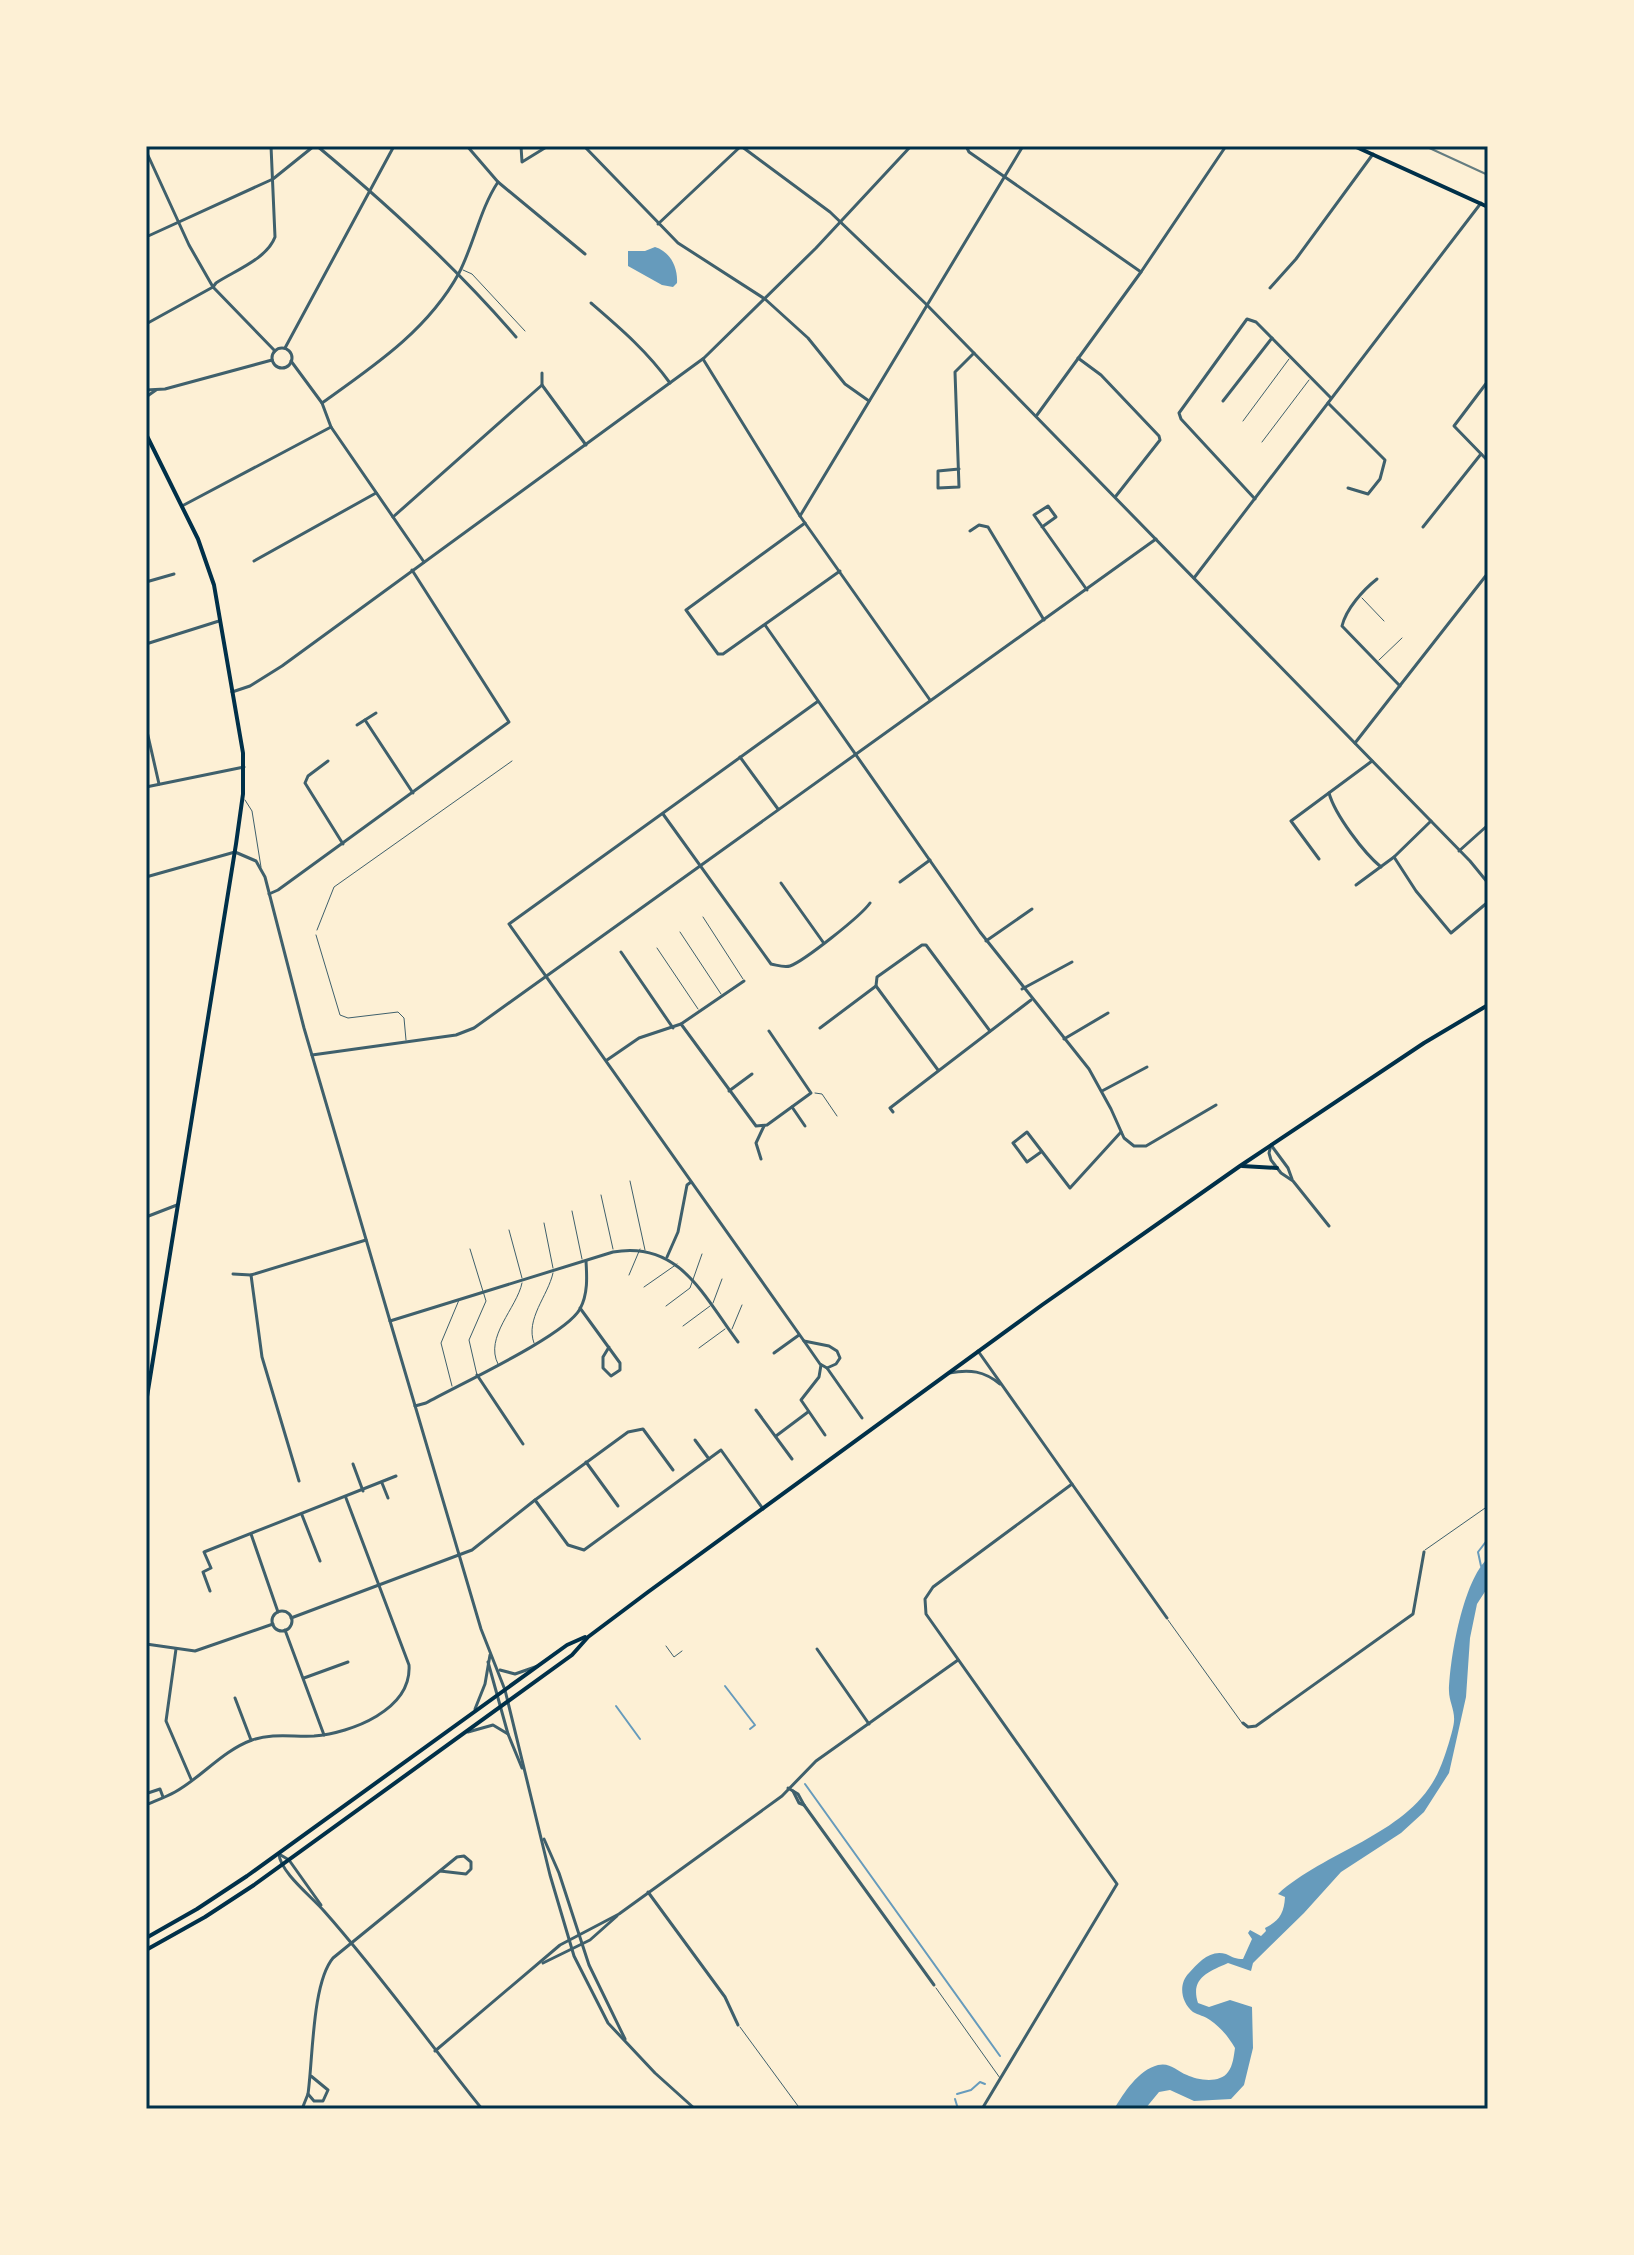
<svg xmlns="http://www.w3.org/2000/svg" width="1634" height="2255" font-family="Helvetica,sans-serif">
<rect width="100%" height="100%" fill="#fdf0d5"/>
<!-- water -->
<g fill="#669bbc">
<path d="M655,247C671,252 678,268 677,283L673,287L662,285L628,266V251H645Z"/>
<path d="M1488,1558V1587L1477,1604L1470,1638L1466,1697L1449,1773L1424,1812L1401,1833L1341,1872L1304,1913L1253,1963L1251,1971L1228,1963C1208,1972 1190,1978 1198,2003L1209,2007L1230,2000L1252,2007L1253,2048L1244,2085L1231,2099L1194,2101L1170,2090L1159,2092L1145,2109H1114C1124,2093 1138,2070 1158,2065C1170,2062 1177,2071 1187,2075C1197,2080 1220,2084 1228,2072C1233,2066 1234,2055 1235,2048C1228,2036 1221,2028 1210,2020C1205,2016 1198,2015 1193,2012C1181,2002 1178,1984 1189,1973C1198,1963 1210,1949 1226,1954C1232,1957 1236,1959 1243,1959L1252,1939L1248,1933L1250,1930L1261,1936L1266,1931L1265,1928C1279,1921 1284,1914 1285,1897L1278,1894C1327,1849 1413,1834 1440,1768C1444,1760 1454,1728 1454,1721C1455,1711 1449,1701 1449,1691C1450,1657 1463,1581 1488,1558Z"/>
</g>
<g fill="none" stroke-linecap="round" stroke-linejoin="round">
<!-- stream -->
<g stroke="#669bbc" stroke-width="2">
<polyline points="1481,1566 1478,1552 1488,1539"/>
<polyline points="725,1686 755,1725 750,1729"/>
<polyline points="616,1706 640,1739"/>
<polyline points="805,1784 1000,2056"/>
<polyline points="957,2094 971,2090 980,2082 985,2084"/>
<polyline points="955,2099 958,2109"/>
</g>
<!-- service -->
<g stroke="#3f606c" stroke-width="1">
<polyline points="463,270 472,274 525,331"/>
<polyline points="1243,421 1289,359"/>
<polyline points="1262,442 1309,380"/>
<polyline points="1362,598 1384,621"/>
<polyline points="1379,660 1402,638"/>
<polyline points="245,800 252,811 261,867"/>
<polyline points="703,917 743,979"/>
<polyline points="317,930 334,887 512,761"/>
<polyline points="680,932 721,994"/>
<polyline points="316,935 340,1015 348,1018 398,1012 404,1018 406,1040"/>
<polyline points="657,948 698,1009"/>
<polyline points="815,1093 822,1094 837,1116"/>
<polyline points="630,1181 645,1250"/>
<polyline points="601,1195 613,1249"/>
<polyline points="572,1211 582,1259"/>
<polyline points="544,1223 553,1268"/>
<polyline points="509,1230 522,1278"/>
<polyline points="470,1249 486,1301 469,1340 477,1375"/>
<polyline points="629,1275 640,1249"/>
<polyline points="644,1287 677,1264"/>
<polyline points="713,1303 722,1279"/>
<polyline points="666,1306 690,1288 702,1254"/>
<polyline points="683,1326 710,1306"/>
<polyline points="732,1329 742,1305"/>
<path d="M534,1343C525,1319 548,1296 553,1273"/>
<polyline points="699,1348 725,1329"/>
<path d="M498,1364C484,1337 517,1308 522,1283"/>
<polyline points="452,1386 441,1343 459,1300"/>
<polyline points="1425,1550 1488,1506"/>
<polyline points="1168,1620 1242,1723"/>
<polyline points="666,1646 674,1657 682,1651"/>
<polyline points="936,1988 1000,2078"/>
<polyline points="740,2027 798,2106"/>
</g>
<!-- minor -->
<g stroke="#3f606c" stroke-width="3">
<path d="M317,146C388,205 456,267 516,337"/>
<polyline points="467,146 498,182 585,254"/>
<polyline points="521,146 522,162 548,146"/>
<polyline points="584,146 678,243 765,299 808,338 845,384 869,401"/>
<polyline points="741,146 830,212 926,304 1470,861 1488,883"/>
<polyline points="966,146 969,152 1141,272"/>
<polyline points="146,151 189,245 213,287 275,351"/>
<polyline points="658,224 740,147"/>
<polyline points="146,237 273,179 314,146"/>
<polyline points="1270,288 1296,259 1373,154"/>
<path d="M591,303C620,328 647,351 670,383"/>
<path d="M146,324L213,287L216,283C234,271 267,259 275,237L271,146"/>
<circle cx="282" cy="358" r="10"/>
<polyline points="285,348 394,146"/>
<polyline points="1078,358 1101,375 1159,436 1160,440 1116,496"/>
<polyline points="703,359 800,516 930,700"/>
<polyline points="291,361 322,403 331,427 424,562"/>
<polyline points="542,373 542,385 586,445"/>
<polyline points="1488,381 1454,426 1488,461"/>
<polyline points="146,390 165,389 272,360"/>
<polyline points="146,397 156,390"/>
<polyline points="1223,401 1272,338"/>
<path d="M322,403C374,366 428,330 459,273C474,244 480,209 498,182"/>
<polyline points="1328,403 1385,460 1380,479 1368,494 1348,488"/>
<polyline points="1037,415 1141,272 1226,146"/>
<polyline points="959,469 938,471 938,488 959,487 955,372 974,353"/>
<polyline points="1255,499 1181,419 1179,413 1247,319 1256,322 1331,398"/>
<polyline points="182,506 331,427"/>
<polyline points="800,516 1023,146"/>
<polyline points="393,517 542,385"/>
<polyline points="805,523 686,610 718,654 723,654 840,571"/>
<polyline points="1042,527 1056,517 1048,506 1034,515 1087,590"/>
<polyline points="1423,527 1481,454"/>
<polyline points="970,531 979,525 988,527 1044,620"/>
<polyline points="254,561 376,493"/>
<polyline points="1194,578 1481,203"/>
<path d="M1377,579C1363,590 1346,609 1342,626L1400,686"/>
<polyline points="146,582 174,574"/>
<polyline points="765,625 980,932 1089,1069 1111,1109 1124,1138 1134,1146 1146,1146 1216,1105"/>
<polyline points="146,644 219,621"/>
<polyline points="817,702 509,924 804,1341 820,1364 827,1368 862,1418"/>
<polyline points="365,720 413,793"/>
<polyline points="357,725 376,713"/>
<polyline points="146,727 159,784"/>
<polyline points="1355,743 1488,573"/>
<polyline points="740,757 778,809"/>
<polyline points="328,761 308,776 305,783 343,844"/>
<polyline points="146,787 244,767"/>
<path d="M1329,793C1335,815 1364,853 1381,867"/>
<path d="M663,814L771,964C777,965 784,968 790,966C804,961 861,916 870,903"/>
<polyline points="1459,851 1488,825"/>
<polyline points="1394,857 1416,891 1451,933 1488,902"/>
<polyline points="1319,859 1291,821 1372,761"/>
<polyline points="146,877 235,852"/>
<polyline points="900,882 930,860"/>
<polyline points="781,883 823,942"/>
<polyline points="1356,885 1394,857 1431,821"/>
<polyline points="269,894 278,890 509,722 412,570"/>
<polyline points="986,941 1032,909"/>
<polyline points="621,952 673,1028"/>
<polyline points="1022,989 1072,962"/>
<polyline points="681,1024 756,1126 767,1125 811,1093 769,1031"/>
<polyline points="820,1028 876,986"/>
<polyline points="1064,1039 1108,1013"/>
<polyline points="312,1055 456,1035 474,1028 1156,539"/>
<polyline points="607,1060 639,1038 681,1024 744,981"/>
<polyline points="938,1070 876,986 877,977 922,945 926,945 990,1031"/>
<polyline points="729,1091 752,1074"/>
<polyline points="1102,1091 1147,1067"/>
<polyline points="792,1107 805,1126"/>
<polyline points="893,1112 890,1108 1031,1000"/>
<polyline points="1271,1145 1269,1153 1271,1160 1281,1173 1293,1181 1329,1226"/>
<polyline points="1271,1145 1288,1168 1292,1179"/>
<polyline points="1041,1152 1027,1162 1013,1143 1027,1132 1070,1188 1121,1132"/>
<polyline points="761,1159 756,1143 764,1126"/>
<polyline points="146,1217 177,1205"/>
<polyline points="667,1257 678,1232 687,1185 691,1182"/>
<polyline points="233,1274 251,1275 366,1240"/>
<polyline points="251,1275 262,1357 299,1481"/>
<polyline points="580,1308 620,1363 620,1370 611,1376 603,1368 603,1357 609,1347"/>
<path d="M390,1321L613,1252C680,1240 704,1297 738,1342"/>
<polyline points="804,1341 829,1346 837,1351 840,1358 836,1364 827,1368"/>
<polyline points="978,1351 1072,1484 933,1587 925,1599 926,1614 1117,1884 982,2109"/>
<polyline points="774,1353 799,1335"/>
<polyline points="821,1365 819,1377 801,1400 825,1435"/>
<polyline points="477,1375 523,1444"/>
<path d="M415,1406L426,1403C458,1385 565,1336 580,1309C588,1294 587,1277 586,1261"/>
<polyline points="756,1410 792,1459"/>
<polyline points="776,1436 808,1412"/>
<polyline points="695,1440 709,1459"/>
<polyline points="586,1462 618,1506"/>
<polyline points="353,1464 363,1491"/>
<polyline points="382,1483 388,1498"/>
<polyline points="1072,1484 1167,1618"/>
<polyline points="535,1500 568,1545 584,1550 721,1450 763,1509"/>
<polyline points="302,1515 320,1561"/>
<polyline points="251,1534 278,1612"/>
<polyline points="210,1591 203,1572 211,1568 204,1552 396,1476"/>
<circle cx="282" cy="1621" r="10"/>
<polyline points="291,1618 472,1550 535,1500 628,1432 643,1429 673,1470"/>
<polyline points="285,1630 324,1735"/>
<polyline points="146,1644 195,1651 273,1624"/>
<polyline points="176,1649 166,1721 191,1779"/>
<polyline points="817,1649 869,1724"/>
<polyline points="304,1678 348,1662"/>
<polyline points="235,1698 251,1740"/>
<polyline points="1243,1723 1248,1727 1256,1726 1413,1614 1424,1552"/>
<polyline points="788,1788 798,1794 804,1805 934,1985"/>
<polyline points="146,1789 148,1793 160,1789 163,1797"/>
<polyline points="793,1791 799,1803 804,1805"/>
<path d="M146,1805C155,1801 166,1797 175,1792C202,1777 222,1751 252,1740C272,1733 293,1737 314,1736C351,1733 412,1710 409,1665L346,1498"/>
<polyline points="648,1892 725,1997 738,2025"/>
<polyline points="543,1963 590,1940 617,1916"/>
<polyline points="435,2051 560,1945 619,1914 782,1796 816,1761 958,1660"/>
<path d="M311,2076L328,2090L323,2101H314L308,2094C313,2059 312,1983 333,1958L457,1857L464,1856L471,1862V1869L466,1874L440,1871"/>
<polyline points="302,2109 308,2094"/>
</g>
<!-- tertiary -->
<g stroke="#3f606c" stroke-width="3">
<polyline points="232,692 250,686 282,666 704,358 816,248 911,146"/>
<polyline points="235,852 256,861 265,877 304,1028 390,1321 481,1629 505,1690 550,1875 574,1956 608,2023 655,2073 695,2109"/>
<path d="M949,1373C970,1369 984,1371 1000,1384"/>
<polyline points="488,1662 508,1734 522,1768"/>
<polyline points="500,1670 515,1674 538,1666"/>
<polyline points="475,1709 485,1684 490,1655"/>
<polyline points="468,1732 493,1725 508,1734"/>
<polyline points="544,1839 559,1873 589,1965 625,2039"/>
<path d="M279,1854C280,1872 312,1897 324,1911C380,1974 429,2043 482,2109"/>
<polyline points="279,1854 289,1860 321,1905"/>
</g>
<!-- secondary -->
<g stroke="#003049" stroke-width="4">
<polyline points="1354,146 1488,207"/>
<polyline points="146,434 198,539 214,585 243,753 243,794 236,844 146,1403"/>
<polyline points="1242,1166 1277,1168"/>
<polyline points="146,1938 197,1909 247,1876 567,1645 585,1637"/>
<polyline points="146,1950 205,1917 254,1885 572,1655 588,1637 648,1592 1042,1305 1240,1166 1424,1043 1488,1005"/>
</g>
<!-- rail -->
<polyline stroke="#657d81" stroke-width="2" points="1425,146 1488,175"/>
</g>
<!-- border -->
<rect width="1634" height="2255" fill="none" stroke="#fdf0d5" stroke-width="296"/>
<rect x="148" y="148" width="1338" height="1959" fill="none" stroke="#003049" stroke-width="3"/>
</svg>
